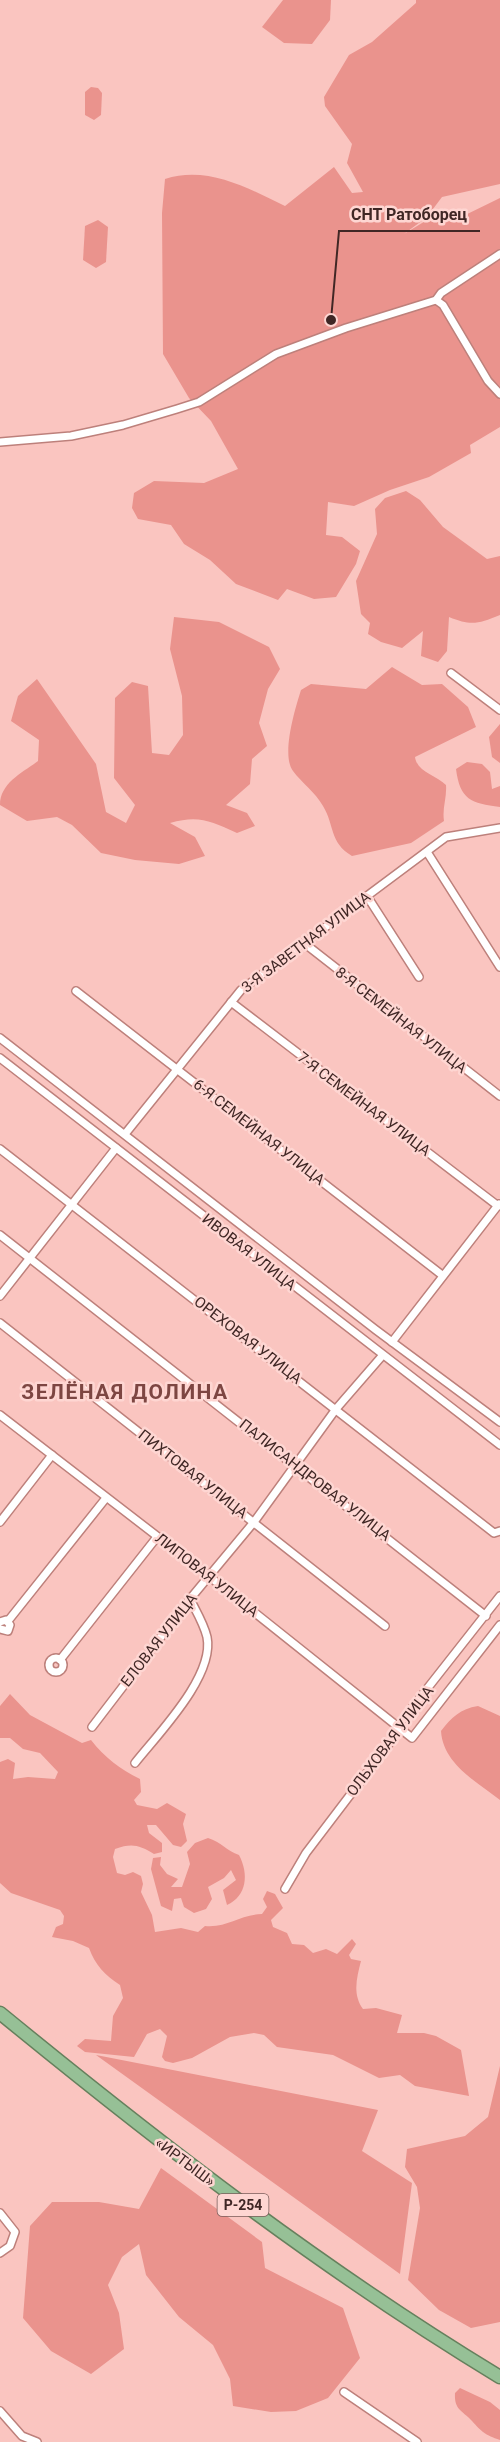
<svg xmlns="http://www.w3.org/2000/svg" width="500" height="2442" font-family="Roboto,sans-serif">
<rect width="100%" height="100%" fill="#fac5c0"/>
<!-- green -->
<g fill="#ea938d">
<polygon points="283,0 331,0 330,20 312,44 284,43 262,27"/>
<path d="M416,0H500V184L442,197L427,217L404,234L445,209L455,220L500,198V427L470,445L471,453L429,477L390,490L354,506L328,502L326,535L342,537L360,551L356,564L336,597L314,599L287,589L278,600L236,584L210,560L184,544L171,525L138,519L132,508L134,493L154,481L204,483L238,469L211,421L189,398L163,354L162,213L165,179C207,165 248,188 285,206L334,167L352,193L363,192L347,163L352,144L325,106L324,97L349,55L372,42L416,3Z"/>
<polygon points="91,87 98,88 102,93 101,115 94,120 85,115 85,92"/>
<polygon points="98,220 108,227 106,262 96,268 83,260 85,226"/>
<path d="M406,491L420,500L443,527L487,559L500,556V615C478,624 471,626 449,617L447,651L438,662L421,656L423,631L402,648L381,642L368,634L370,623L361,614L356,581L377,534L375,509L385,498Z"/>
<path d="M174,617L219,622L269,647L280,669L268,689L259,723L267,746L252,759L250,784L226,805L247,813L255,826L237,833C210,821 199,815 170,823L195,837L205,856L179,864L135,860L101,853L72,825L57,817L27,821L0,805C0,783 22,773 38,761L39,740L11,721L18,696L37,679L96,764L106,812L126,823L135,805L114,778L115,698L132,682L148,686L152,753L169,755L183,735L182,696L170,649Z"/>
<path d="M392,667L422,685L442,684L468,707L476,727L415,757C417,772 436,775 446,785C447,798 442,808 444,821L411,843L352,856C329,842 335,826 323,806C315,792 302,783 293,771C281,755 295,709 301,690L311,684L366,689Z"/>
<polygon points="500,724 500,763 492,757 489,737"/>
<path d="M467,762L482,764L490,772L492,789L500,786V807C471,803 460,800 456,769Z"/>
<path d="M10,1694L30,1715L82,1743L91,1740C105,1758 120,1769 140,1779L141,1792L134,1800L137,1805L157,1809L167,1803L186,1814L183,1824L187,1841L181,1847L173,1845L156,1825H147L149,1833L162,1843V1852L154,1854C139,1845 132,1843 115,1849L113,1857L117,1873L125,1875L133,1872L141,1876L143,1884L141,1892L152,1915L155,1932L181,1928L198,1932L205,1926C228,1928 239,1915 262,1914L267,1907L263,1899L267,1891L275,1894L283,1908L271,1920L273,1927L287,1933L292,1944L304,1945L313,1953L326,1949L337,1954L352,1939L356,1944L349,1955L351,1959L361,1961C357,1977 352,1994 363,2009L376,2008L402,2015L397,2033H424L436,2036L461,2050L469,2096L415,2086L400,2075L379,2078L333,2055L277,2047L264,2035L254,2033L230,2037L192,2058L173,2063L165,2061L162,2057L167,2036L160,2029L147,2034L134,2057L85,2052L77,2046L85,2039L111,2041L113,2016L123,1998L120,1985C105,1975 95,1965 89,1948L73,1941L52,1937L56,1927L63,1924L64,1916L60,1910L11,1893L0,1883V1762L8,1759L15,1763L13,1779L28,1777L55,1779L58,1772L40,1753L23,1749L10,1738H0V1706Z"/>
<path d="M478,1706L500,1716V1800C477,1782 443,1764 441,1731C452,1717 460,1709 478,1706Z"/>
<path d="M208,1838C221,1842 227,1851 239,1855C249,1874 247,1896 227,1905L223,1890L236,1880L231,1870L224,1878L208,1887L212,1899L206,1909L194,1913L184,1907L181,1898L174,1899L172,1911L161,1906L151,1869L153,1858L161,1857L160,1865L167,1874L178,1879L171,1887H182L190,1864L187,1852L195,1843Z"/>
<polygon points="96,2055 378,2110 362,2151 412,2183 400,2274"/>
<polygon points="500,2066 500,2322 471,2328 439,2310 408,2280 420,2208 417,2187 405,2167 407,2149 465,2136 488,2117"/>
<polygon points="161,2168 262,2242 265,2268 343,2308 360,2358 328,2398 296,2411 271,2412 233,2406 230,2379 213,2345 179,2317 146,2275 139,2244 122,2257 108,2285 119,2313 124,2349 91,2374 51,2351 23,2318 30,2226 52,2202 99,2202 139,2209"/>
<path d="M460,2388L490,2402L500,2410V2440C485,2435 482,2432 472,2421C462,2410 454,2410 455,2393Z"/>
</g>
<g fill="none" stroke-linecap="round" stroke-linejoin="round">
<!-- minor casing -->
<g stroke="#bd807b" stroke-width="10">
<g id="minor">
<polyline points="436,300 443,305 488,381 500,394"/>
<polyline points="0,442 71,436 123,425 177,409 199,402 276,354 346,328 436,300 441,293 500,254"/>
<polyline points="451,673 500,710"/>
<polyline points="427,852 500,967"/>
<polyline points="367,896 419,977"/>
<polyline points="304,943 500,1096"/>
<polyline points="76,991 442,1275"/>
<polyline points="231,1002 498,1206"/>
<polyline points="0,1038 376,1330 500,1422"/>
<polyline points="0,1058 500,1445"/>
<polyline points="125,1134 241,990 446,837 500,828"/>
<polyline points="0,1149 494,1533 500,1531"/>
<polyline points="0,1235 486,1616"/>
<polyline points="0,1296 116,1148"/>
<polyline points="0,1323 385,1626"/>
<polyline points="392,1342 499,1204"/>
<polyline points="0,1415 210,1577 412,1738 500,1625"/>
<polyline points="0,1522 52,1455"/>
<polyline points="8,1621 106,1498"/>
<polyline points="0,1622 6,1620 10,1625 8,1631 0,1629"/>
<circle cx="56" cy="1665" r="7"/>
<polyline points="60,1660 157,1537"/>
<polyline points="92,1727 190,1599 254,1522 336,1409 382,1356"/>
<path d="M135,1763C158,1734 215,1676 207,1637C204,1624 196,1611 190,1599"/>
<polyline points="285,1889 306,1853 395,1736 397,1727 500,1596"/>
<polyline points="0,2213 15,2232 10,2246 0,2253"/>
<polyline points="344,2392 417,2442"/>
<polyline points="0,2411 22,2436 37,2442"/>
</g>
</g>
<!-- trunk casing -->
<g stroke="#66805d" stroke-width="15">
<path id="trunk" d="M0,2013C160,2144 323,2270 500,2377"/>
</g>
<!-- minor -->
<use href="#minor" stroke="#fff" stroke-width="7"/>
<!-- trunk -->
<use href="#trunk" stroke="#96c096" stroke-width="12"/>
</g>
<g text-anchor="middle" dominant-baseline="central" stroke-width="5" stroke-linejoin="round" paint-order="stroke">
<!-- shield labels -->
<rect fill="#fed6d2" stroke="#795c59" stroke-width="1.5" x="217.5" y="2194" width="51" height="22" rx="4.5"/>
<g font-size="14" font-weight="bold" fill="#402725">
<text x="243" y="2205">Р-254</text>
</g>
<!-- street labels -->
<g font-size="15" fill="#402725" stroke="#fed6d2">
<text transform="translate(306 942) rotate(-37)">3-Я ЗАВЕТНАЯ УЛИЦА</text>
<text transform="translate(401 1020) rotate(38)">8-Я СЕМЕЙНАЯ УЛИЦА</text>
<text transform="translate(364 1104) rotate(37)">7-Я СЕМЕЙНАЯ УЛИЦА</text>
<text transform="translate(259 1132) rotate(38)">6-Я СЕМЕЙНАЯ УЛИЦА</text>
<text transform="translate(249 1252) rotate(38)">ИВОВАЯ УЛИЦА</text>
<text transform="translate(248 1340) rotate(38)">ОРЕХОВАЯ УЛИЦА</text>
<text transform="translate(193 1474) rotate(38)">ПИХТОВАЯ УЛИЦА</text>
<text transform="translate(315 1480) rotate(38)">ПАЛИСАНДРОВАЯ УЛИЦА</text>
<text transform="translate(207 1575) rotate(38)">ЛИПОВАЯ УЛИЦА</text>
<text transform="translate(159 1640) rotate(-52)">ЕЛОВАЯ УЛИЦА</text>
<text transform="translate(390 1741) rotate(-53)">ОЛЬХОВАЯ УЛИЦА</text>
<text transform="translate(185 2162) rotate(37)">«ИРТЫШ»</text>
</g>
<!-- district labels -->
<g font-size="21" font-weight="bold" letter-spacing="1.5" fill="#7d4642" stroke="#fed6d2">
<text x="125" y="1392">ЗЕЛЁНАЯ ДОЛИНА</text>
</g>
</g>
<!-- callouts -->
<path fill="none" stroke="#402725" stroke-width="2" d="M331 320L339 231H480"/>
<circle fill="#402725" stroke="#fed6d2" stroke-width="2" cx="331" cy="320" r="6"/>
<g font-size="16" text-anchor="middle" font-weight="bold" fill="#402725" stroke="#fed6d2" stroke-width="5" stroke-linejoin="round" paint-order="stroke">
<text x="409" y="220">СНТ Ратоборец</text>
</g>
</svg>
